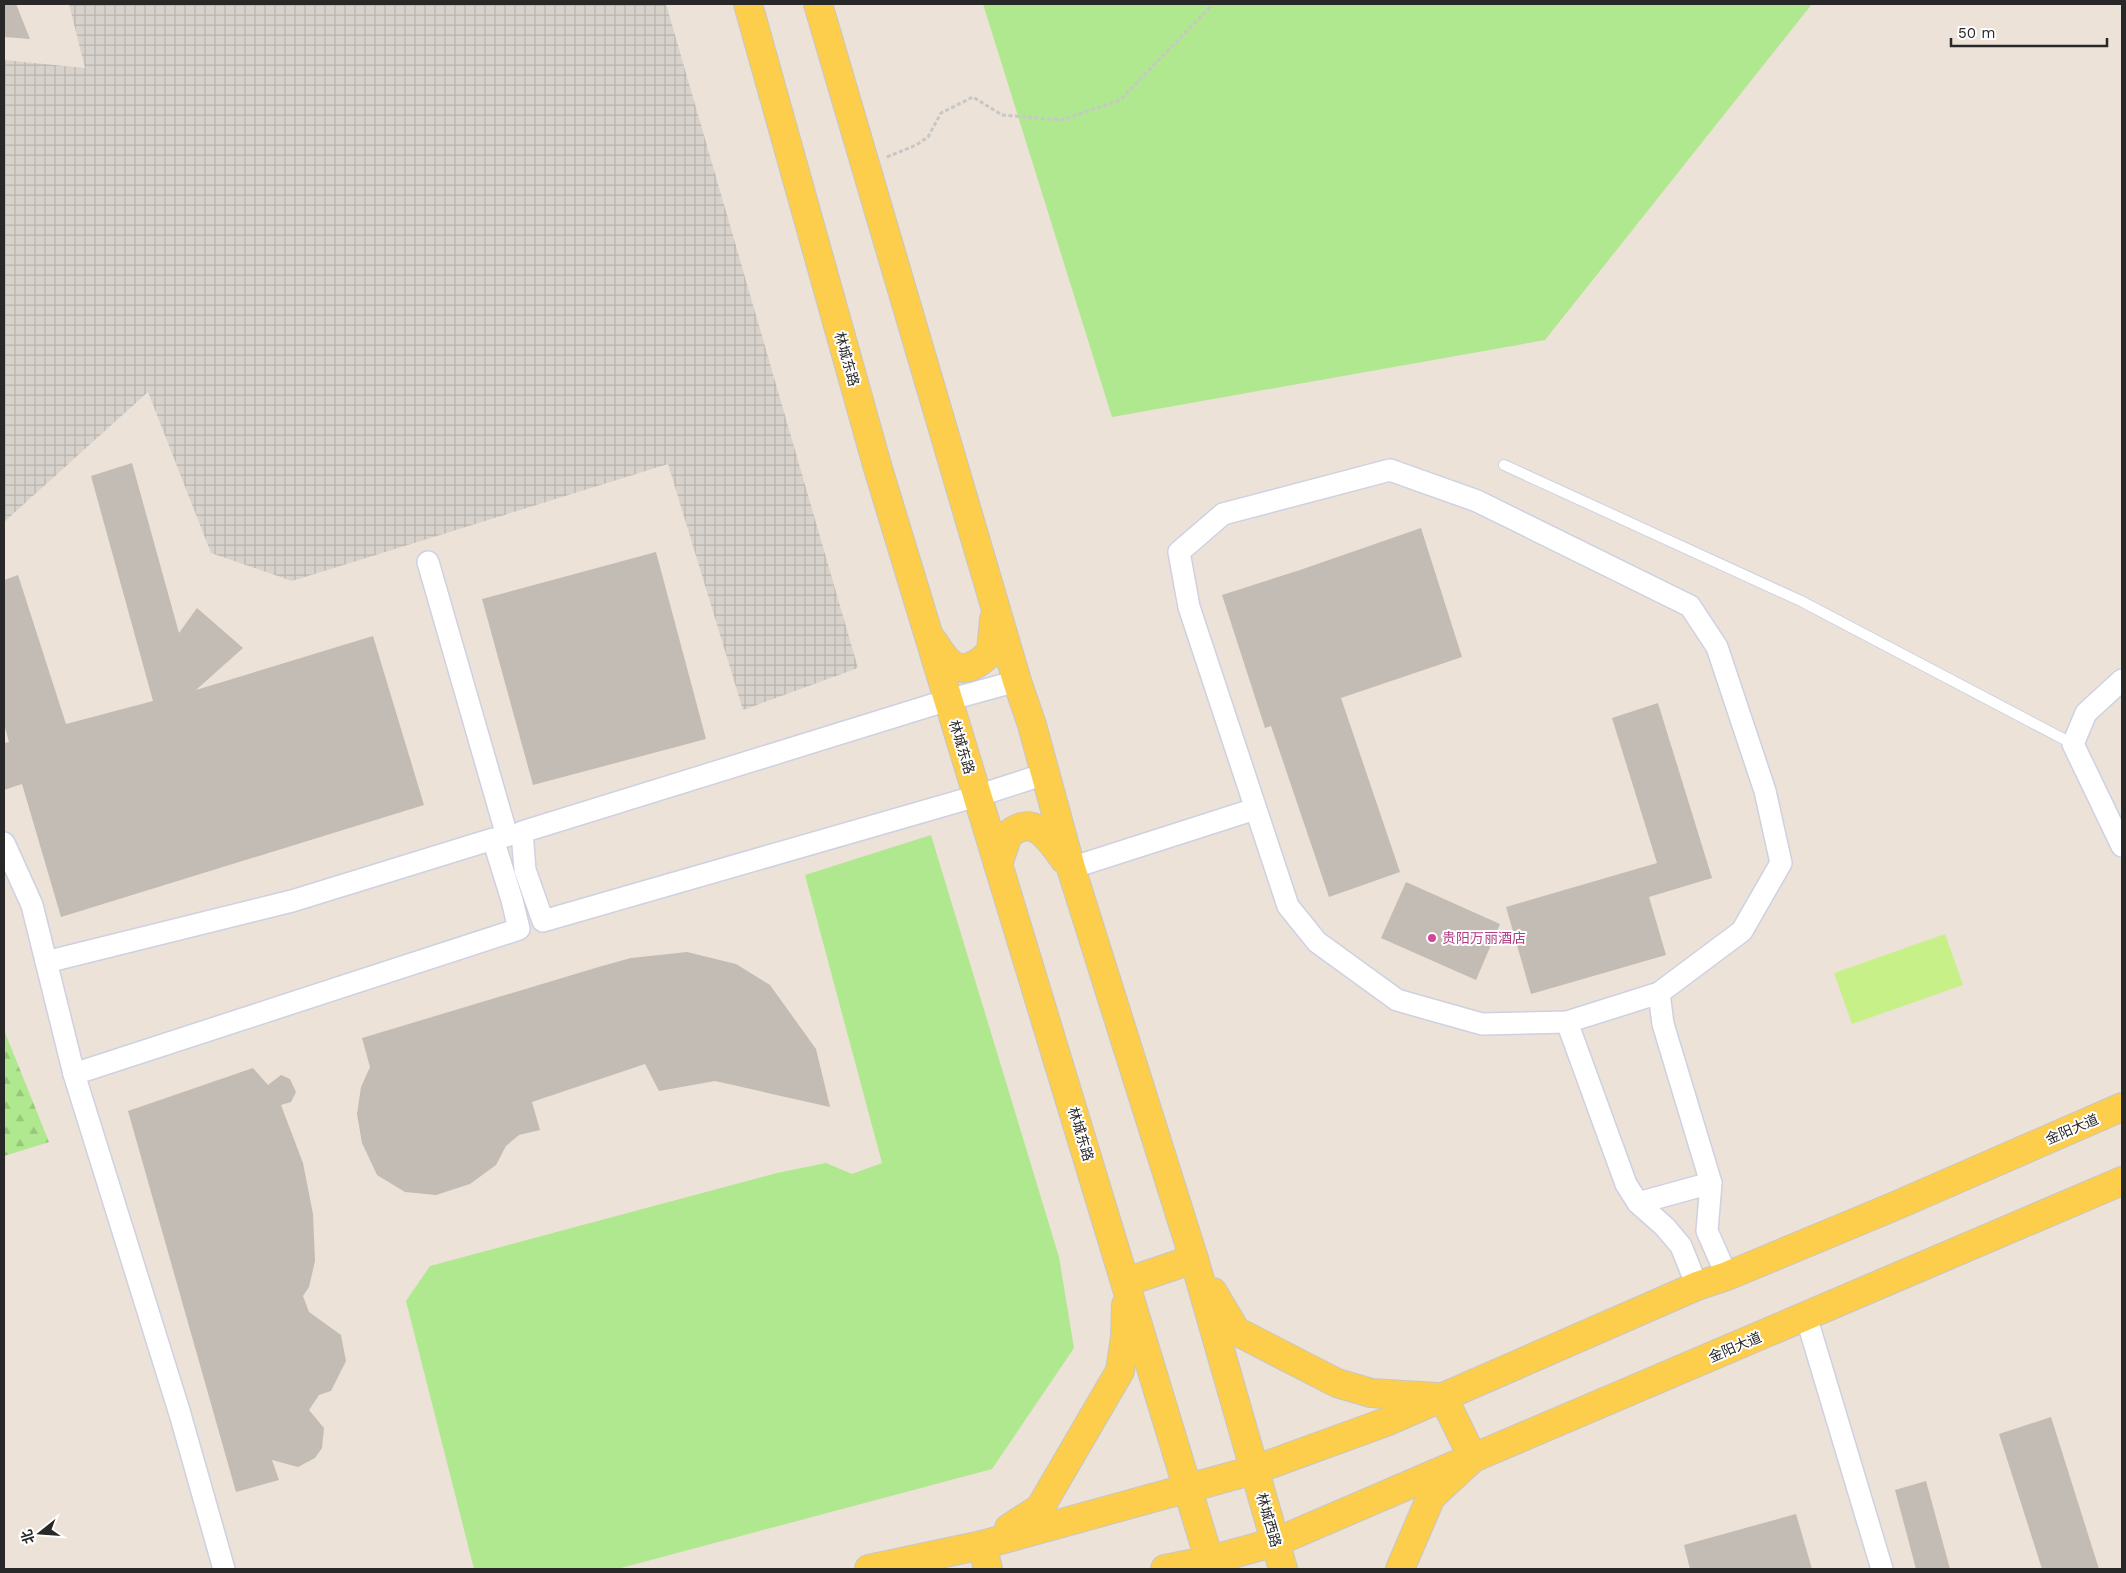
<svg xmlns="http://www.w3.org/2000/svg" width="2126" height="1573" font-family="'Work Sans','Noto Sans SC',sans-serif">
<defs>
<pattern id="forest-firs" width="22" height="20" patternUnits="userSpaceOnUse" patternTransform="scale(1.25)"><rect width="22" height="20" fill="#afe88e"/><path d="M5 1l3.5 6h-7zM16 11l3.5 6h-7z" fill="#97c77a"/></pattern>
<pattern id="plaza-grid" width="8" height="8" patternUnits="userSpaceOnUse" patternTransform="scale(1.25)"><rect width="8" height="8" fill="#d7d2cb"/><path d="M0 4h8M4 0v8" fill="none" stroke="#b9b4ae"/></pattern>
</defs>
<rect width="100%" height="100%" fill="#ece2d7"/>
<!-- forest -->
<polygon fill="url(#forest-firs)" points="4,1030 49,1142 4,1156"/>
<!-- park -->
<g fill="#afe88e">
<polygon points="983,4 1812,4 1545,340 1112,417"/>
<polygon points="931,835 1059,1257 1074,1348 992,1469 617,1569 474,1569 406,1301 430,1266 777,1173 826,1163 852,1174 882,1163 805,875"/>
</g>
<!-- pitch -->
<polygon fill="#c7f089" points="1945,934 1963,985 1852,1024 1834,973"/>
<!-- plaza -->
<polygon fill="url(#plaza-grid)" points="69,4 666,4 858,668 743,710 668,464 292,581 211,553 148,392 4,522 4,60 85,68"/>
<!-- building -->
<g fill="#c3bcb4">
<polygon points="4,4 16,4 30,39 4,37"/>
<polygon points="132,463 179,633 197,608 243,648 196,690 373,636 424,805 61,917 22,784 4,790 4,743 9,742 4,724 4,580 18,575 66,724 153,701 91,476"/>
<polygon points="1421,528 1462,657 1341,698 1400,872 1329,897 1271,726 1265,728 1222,595 1300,570"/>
<polygon points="656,552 706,739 533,785 482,599"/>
<polygon points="1658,703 1712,878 1649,897 1666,955 1531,994 1506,907 1657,863 1612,718"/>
<polygon points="1406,882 1500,924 1476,980 1381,938"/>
<polygon points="687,952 736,964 770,985 816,1049 830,1107 715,1081 659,1091 645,1064 532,1102 540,1130 519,1135 506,1146 496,1165 470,1184 436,1195 405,1192 377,1175 362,1143 357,1114 361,1087 370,1067 362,1038 602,966 631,958"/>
<polygon points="253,1068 268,1085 281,1075 290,1079 296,1092 291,1102 281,1105 303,1163 313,1214 315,1261 309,1287 303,1296 309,1312 341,1335 346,1361 331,1391 319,1395 309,1410 324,1428 322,1448 315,1458 298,1467 272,1460 279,1480 236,1492 128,1111"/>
<polygon points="2051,1417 2099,1569 2042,1569 1999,1434"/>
<polygon points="1926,1481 1950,1569 1916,1569 1895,1490"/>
<polygon points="1796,1514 1812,1569 1690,1569 1684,1545"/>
</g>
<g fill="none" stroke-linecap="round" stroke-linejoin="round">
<!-- lane casing -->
<g stroke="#cdd1e2" stroke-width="12">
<polyline id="lane" points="1504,465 1801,601 2073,744"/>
</g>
<!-- street casing -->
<g stroke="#cdd1e2" stroke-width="24">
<g id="street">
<polygon points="1390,470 1477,501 1690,606 1717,647 1765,791 1781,863 1742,931 1659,993 1567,1022 1482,1024 1397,1000 1317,942 1288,906 1189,607 1179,552 1223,514"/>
<polyline points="428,562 507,836"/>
<polyline points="2122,680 2086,713 2073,744 2122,846"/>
<polyline points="1017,681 948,700 522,832 525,870 543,921 977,796 1045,774"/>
<polyline points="4,843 32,905 74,1074 180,1414 224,1569"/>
<polyline points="1071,868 1255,809"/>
<polyline points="46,962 292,901 493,839 512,900 519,929 74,1074"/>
<polyline points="1659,993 1663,1024 1711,1183 1707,1231 1727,1276"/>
<polyline points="1567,1022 1626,1184 1638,1203 1665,1227 1681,1246 1697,1286"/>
<polyline points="1638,1203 1711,1183"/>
<polyline points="1806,1316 1882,1569"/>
</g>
</g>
<!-- primary casing -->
<g stroke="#c7c7c7" stroke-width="30">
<g id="primary">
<polyline points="748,4 877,465 1212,1569"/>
<polyline points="818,4 1017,681 1032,725 1071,868 1194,1259 1283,1569"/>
<path d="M933,641C938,648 943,658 950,663C963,676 982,662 991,651L994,619"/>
<path d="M998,864L1008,835C1034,812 1050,840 1064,859"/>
<polyline points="1126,1282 1194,1259"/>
<polyline points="1213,1292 1236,1331 1337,1383 1371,1393 1437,1397"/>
<polyline points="1443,1397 1473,1458"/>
<polyline points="1009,1528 1040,1508 1120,1371 1125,1337 1126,1305"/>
<polyline points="982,1545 988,1569"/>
<polyline points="869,1569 982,1545 1254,1470 1386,1422 1697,1286 1727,1276 1895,1206 2122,1107"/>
<polyline points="1165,1569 1210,1560 1276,1542 1455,1465"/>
<polyline points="1400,1569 1431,1497 1473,1458 2122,1181"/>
</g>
</g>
<!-- path -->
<polyline stroke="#c7c7c7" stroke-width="3" stroke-dasharray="4 2.5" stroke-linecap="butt" points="887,157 916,145 928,137 941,113 973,97 1002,115 1062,120 1120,100 1213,4"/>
<!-- lane -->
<use href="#lane" stroke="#fff" stroke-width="10"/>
<!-- street -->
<use href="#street" stroke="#fff" stroke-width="21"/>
<!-- primary -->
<use href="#primary" stroke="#fcce4c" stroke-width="28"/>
</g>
<!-- markers -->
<circle fill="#d1479c" stroke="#fff" stroke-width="2" cx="1432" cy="938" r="5"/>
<g text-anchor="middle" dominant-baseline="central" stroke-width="4" stroke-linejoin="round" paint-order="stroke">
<!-- street labels -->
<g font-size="14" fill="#282828" stroke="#fff">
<text transform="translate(847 359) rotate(74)">林城东路</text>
<text transform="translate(962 747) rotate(73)">林城东路</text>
<text transform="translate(2072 1129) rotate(-23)">金阳大道</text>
<text transform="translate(1081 1134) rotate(73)">林城东路</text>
<text transform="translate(1735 1347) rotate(-23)">金阳大道</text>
<text transform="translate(1269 1520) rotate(74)">林城西路</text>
</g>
<!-- hotel labels -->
<g font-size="14" fill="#b23c85" stroke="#fff" text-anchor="start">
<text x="1442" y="938">贵阳万丽酒店</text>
</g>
</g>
<!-- border -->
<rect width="2126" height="1573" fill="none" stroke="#282828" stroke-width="10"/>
<!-- north arrow -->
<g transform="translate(40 1533) rotate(253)" stroke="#ffffff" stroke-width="4" paint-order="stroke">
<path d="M0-4L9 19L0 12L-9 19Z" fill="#282828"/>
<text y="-8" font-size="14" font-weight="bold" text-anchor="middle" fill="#282828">北</text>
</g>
<!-- scale -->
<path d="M1951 38v8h156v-8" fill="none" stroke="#282828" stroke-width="2.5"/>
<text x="1958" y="38" font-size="15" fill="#282828" stroke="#ffffff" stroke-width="4" paint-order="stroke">50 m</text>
</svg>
